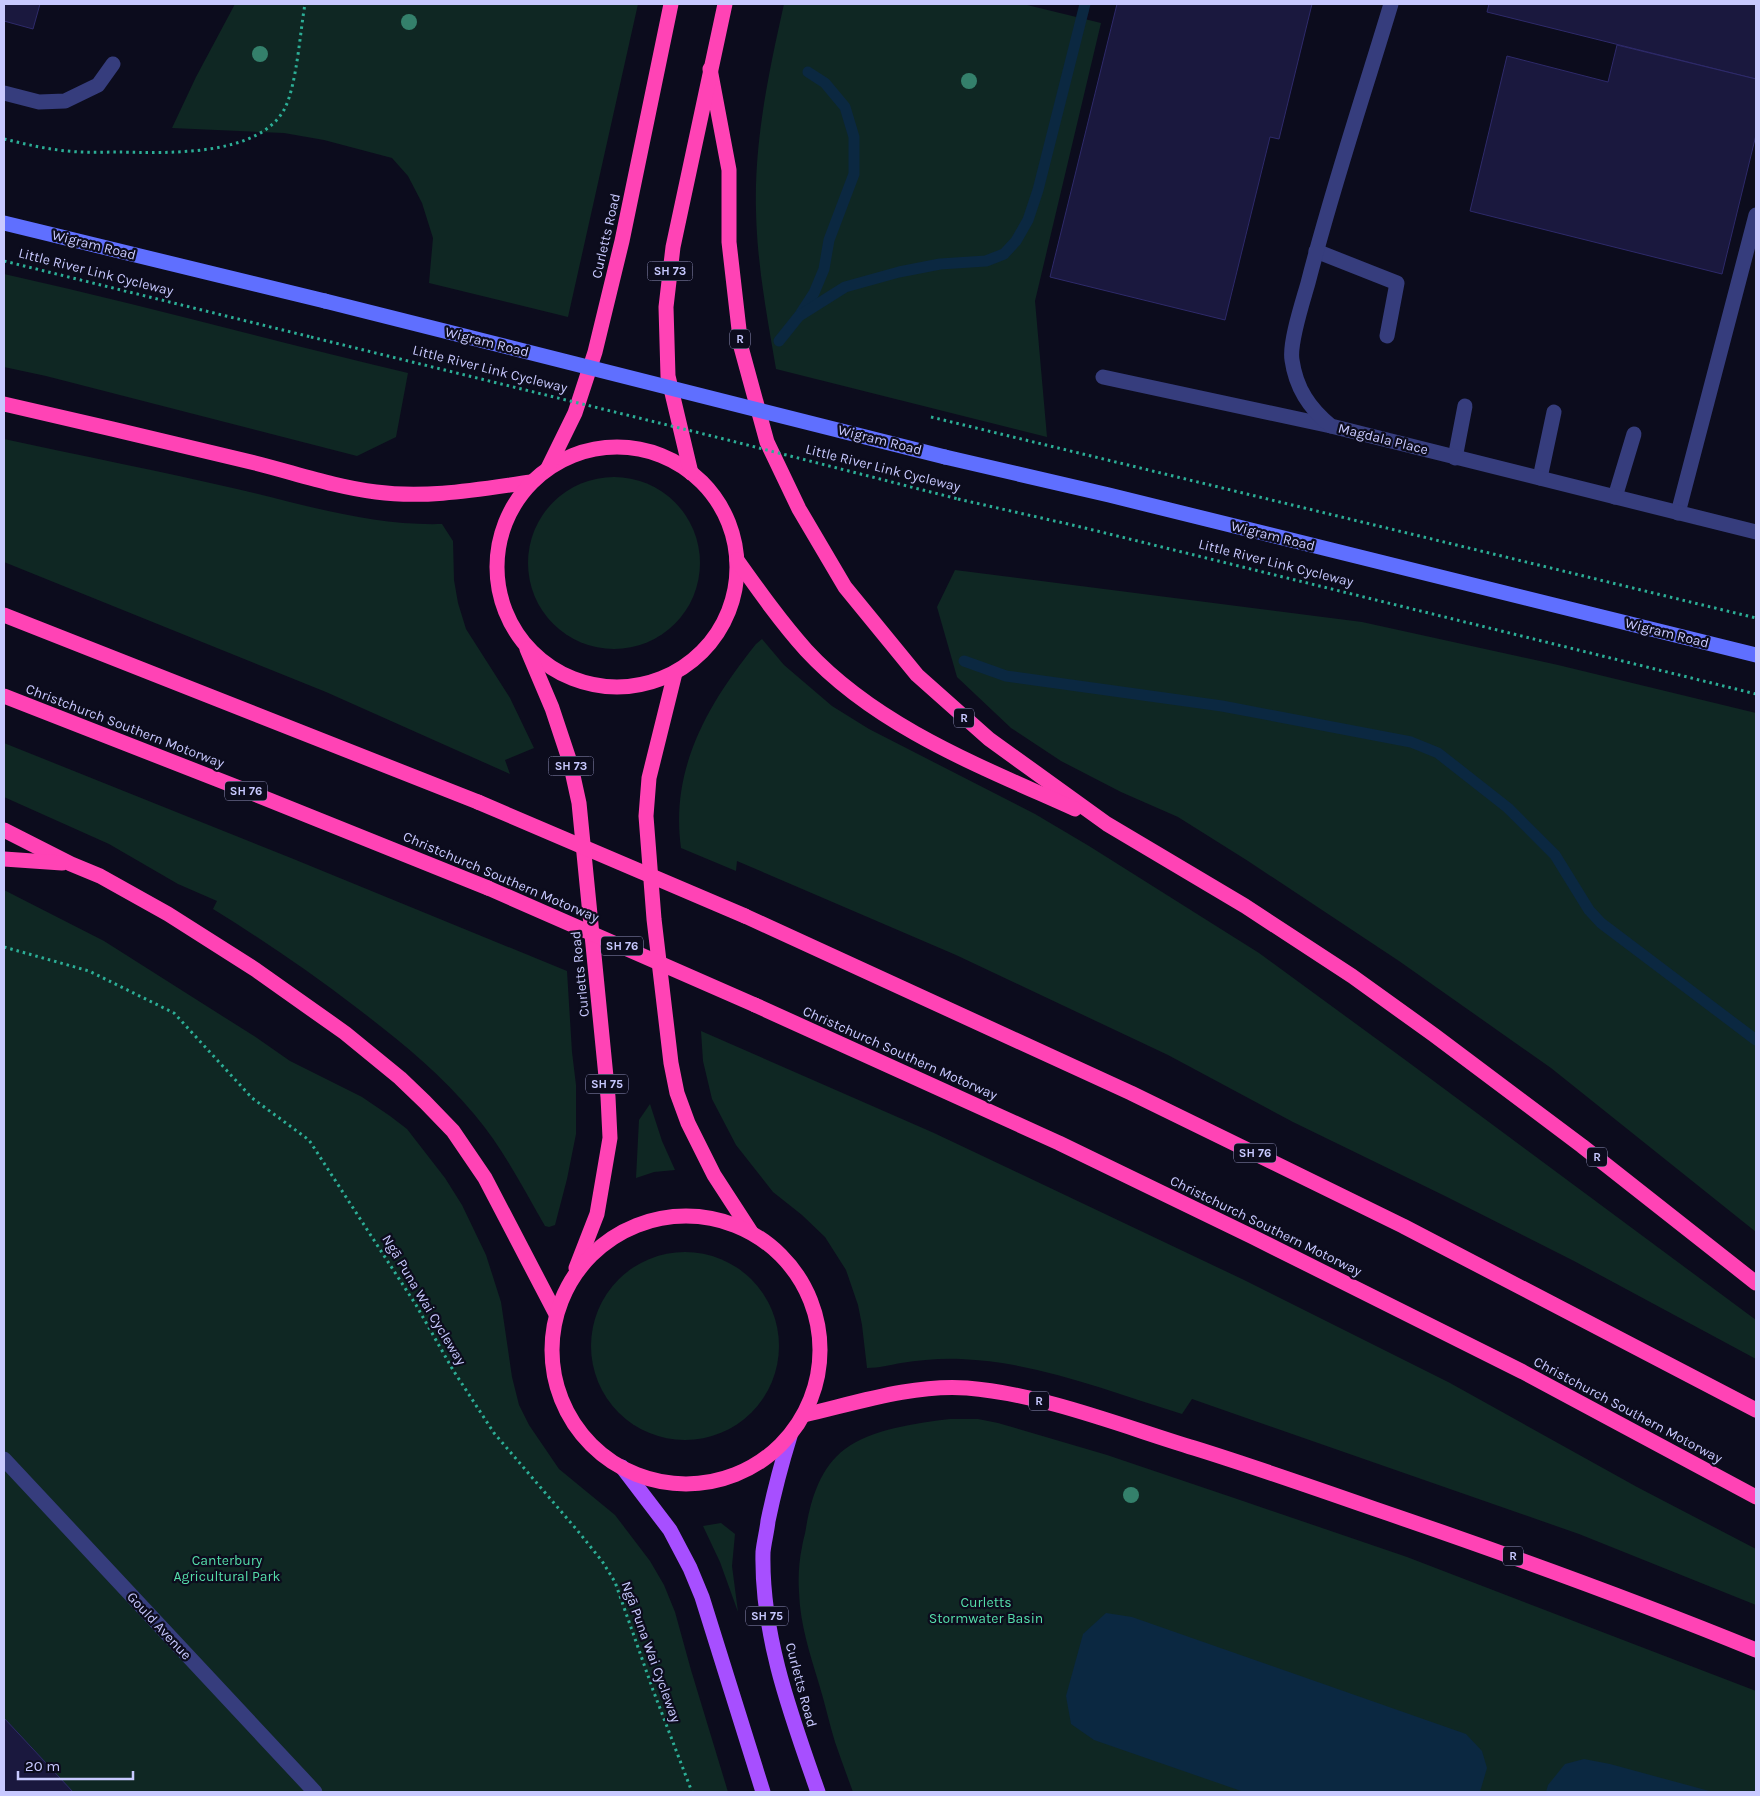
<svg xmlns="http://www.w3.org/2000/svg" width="1760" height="1796" font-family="Karla,sans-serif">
<rect width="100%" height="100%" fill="#0c0c1d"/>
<!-- green -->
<g fill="#0f2723">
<polygon points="235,4 638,4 568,317 429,283 433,238 422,203 408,176 392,158 324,140 284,133 172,128 196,77"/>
<path d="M784,4H1023L1101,23L1035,301L1047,437L776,369C767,316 757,264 756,211C754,141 769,71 784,4Z"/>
<path d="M4,274C139,304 273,341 408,373L396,437L357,456L46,376L4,367Z"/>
<path d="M4,439C82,456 160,471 237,489C305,505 372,526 442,524L453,541L454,580L458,603L466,629L510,698L534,748L505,760L510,774L326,692L4,562Z"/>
<circle cx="614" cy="563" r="86"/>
<polygon points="955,570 1362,622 1558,665 1756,713 1756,1232 1551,1068 1399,961 1248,861 1178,817 1121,792 1061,761 1011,728 957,677 937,607"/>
<path d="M762,639L784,665L832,706L869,729L1035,814L1089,846L1259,953L1404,1059L1756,1320V1359L1574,1261L1445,1196L1293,1122L1168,1055L956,955L737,861L736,871L681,848C670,768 708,704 756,644Z"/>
<path d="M4,743L291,858L567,971L572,1052L576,1085V1134L567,1179L555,1225L549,1227L545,1226C523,1188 503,1148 474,1114C440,1073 399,1040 357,1008C310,972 263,940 213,909L217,901L178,884L109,844L4,797Z"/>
<polygon points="4,890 104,941 257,1038 290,1061 362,1097 390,1116 407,1129 445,1178 462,1205 486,1255 501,1302 512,1377 519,1405 529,1425 559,1469 615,1515 650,1561 664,1585 675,1612 691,1670 728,1792 4,1792"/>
<path d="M701,1031L934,1133L1242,1279L1450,1383L1637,1487L1756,1549V1605L1579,1534L1192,1399L1182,1414C1111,1392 1037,1362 961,1359C942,1358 920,1360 901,1363C889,1365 879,1368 867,1368L862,1325L858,1305L846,1270L825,1237L802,1215L773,1192L736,1145L712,1099L703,1061Z"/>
<polygon points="650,1104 662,1141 675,1170 654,1172 636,1178 639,1120"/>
<circle cx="685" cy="1346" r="94"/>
<path d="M950,1419H978L998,1423L1107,1455L1243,1501L1407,1557L1756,1691V1792H853C847,1776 841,1759 835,1742C829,1723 825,1703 819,1684C810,1654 800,1624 799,1592C798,1577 799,1561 802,1547C803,1540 805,1535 806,1528C811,1499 820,1468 845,1449C871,1429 918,1423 950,1419Z"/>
<polygon points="721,1523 735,1534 732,1566 738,1612 720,1562 703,1526"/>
</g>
<!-- water -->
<g fill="#0b2841">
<polygon points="1106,1613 1132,1617 1466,1734 1482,1751 1487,1768 1480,1792 1244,1792 1094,1740 1071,1724 1066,1696 1083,1634"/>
<polygon points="1584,1759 1610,1764 1713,1792 1546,1792 1548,1785 1565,1764"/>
</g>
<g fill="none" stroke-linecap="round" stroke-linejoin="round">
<!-- stream -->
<g stroke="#0b2841" stroke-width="11">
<polyline points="801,313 814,293 824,269 829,240 854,174 854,137 845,107 825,83 808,72"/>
<polyline points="779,341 799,316 845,287 899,272 940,264 986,261 1004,254 1016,241 1028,220 1038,190 1085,4"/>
<polyline points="964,661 1006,676 1222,706 1411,742 1438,753 1508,808 1555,855 1589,910 1601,923 1756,1040"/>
</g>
</g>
<!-- building -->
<g fill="#1a183e" stroke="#2e2a6a">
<polygon points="4,4 40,4 33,29 4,21"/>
<polygon points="1117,4 1312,4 1279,139 1270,137 1225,320 1050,277"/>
<polygon points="1489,4 1756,4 1756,79 1487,12"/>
<polygon points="1617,45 1756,79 1756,135 1722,274 1470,211 1507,56 1608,82"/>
<polygon points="4,1718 73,1792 4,1792"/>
</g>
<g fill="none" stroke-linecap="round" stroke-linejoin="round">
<!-- path -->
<g stroke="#2cae96" stroke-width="3" stroke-dasharray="2.5 4" stroke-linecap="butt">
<path d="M4,139C25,144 46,149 67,151C85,153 103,152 120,152C167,153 260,157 285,108C297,83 300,32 305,4"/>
<polyline points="4,261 311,337"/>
<polyline points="931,417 1756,618"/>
<polyline points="958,499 1081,527 1756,694"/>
<polyline points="4,947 89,971 174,1013 252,1098 309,1140 416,1305 453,1370 494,1433 577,1530 602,1561 615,1582 653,1690 692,1792"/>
</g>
<!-- lane -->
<g stroke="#363d7d" stroke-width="15">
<polyline points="4,93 39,102 65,101 98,85 113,64"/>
<polyline points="1316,251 1397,283 1387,336"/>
<polyline points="1103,377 1331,426"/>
<polyline points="1455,458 1465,406"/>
<polyline points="1540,478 1554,412"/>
<polyline points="1615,497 1634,434"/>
<polyline points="1678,513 1756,215"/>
<polyline points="4,1459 315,1792"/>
</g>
<!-- street -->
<path stroke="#363d7d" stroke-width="15" d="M1391,4C1363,97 1332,189 1308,283C1303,301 1289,343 1292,360C1296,389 1310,409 1331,426L1756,532"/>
<!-- secondary -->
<g stroke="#5f6fff" stroke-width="15">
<polyline points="4,223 325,301"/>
<polyline points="945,457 1109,495 1756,655"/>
</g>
<!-- primary -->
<g stroke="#a74fff" stroke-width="15">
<path d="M790,1436C781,1465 774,1492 768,1521C767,1531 764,1542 763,1552C761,1635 791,1715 818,1792"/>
<polyline points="622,1467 670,1530 690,1568 702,1597 763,1792"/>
</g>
<!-- highway -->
<g stroke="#ff43b5" stroke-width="15">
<polyline points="710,69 729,170 729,242 741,347 767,442 799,509 845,587 917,675 989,739 1107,824 1245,906 1352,976 1434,1035 1582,1146 1756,1283"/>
<path d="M4,404C88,423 171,443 255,463C295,473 335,487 376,492C428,499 480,489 531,482"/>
<circle cx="617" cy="567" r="120"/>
<polyline points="548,468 575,413 595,352 622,241 671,4"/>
<polyline points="691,473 668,376 666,307 673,247 725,4"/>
<path d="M737,560C759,591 781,622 806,650C877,727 982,767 1075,809"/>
<polyline points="4,615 478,802"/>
<polyline points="527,649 552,708 570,762 579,803 608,1097 610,1138 597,1214 576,1268"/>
<polyline points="675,673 649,778 646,816 654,919 671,1063 677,1093 688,1123 714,1175 751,1232"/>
<polyline points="4,696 247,791 488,888"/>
<polyline points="4,830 71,864 100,876 168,914 256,970 345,1033 400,1078 425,1102 453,1131 485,1178 556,1314"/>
<polyline points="4,859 62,863"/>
<polyline points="745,916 1131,1093 1403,1226 1756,1410"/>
<polyline points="755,1005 1059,1143 1253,1237 1523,1372 1756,1497"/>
<circle cx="686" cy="1350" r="134"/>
<path d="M804,1415C856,1403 913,1384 967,1388C1042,1394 1122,1426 1194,1448C1255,1467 1315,1488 1375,1509C1504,1553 1631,1599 1756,1650"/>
</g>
<!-- path-bridge -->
<polyline stroke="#2cae96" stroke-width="3" stroke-dasharray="2.5 4" stroke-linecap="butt" points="311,337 720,438 958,499"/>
<!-- secondary-bridge -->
<polyline stroke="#5f6fff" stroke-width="15" points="325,301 945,457"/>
<!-- highway-bridge -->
<g stroke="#ff43b5" stroke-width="15">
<polyline points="478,802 745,916"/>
<polyline points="488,888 755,1005"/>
</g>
</g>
<!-- trees -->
<g fill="#34806b">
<circle cx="409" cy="22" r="8"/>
<circle cx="260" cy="54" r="8"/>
<circle cx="969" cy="81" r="8"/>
<circle cx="1131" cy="1495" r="8"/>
</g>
<g text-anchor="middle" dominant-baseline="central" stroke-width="4.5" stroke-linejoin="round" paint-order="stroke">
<!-- shield labels -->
<g fill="#0c0c1d" stroke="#9090bb" stroke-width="1">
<rect x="647.5" y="261.5" width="45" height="19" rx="4"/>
<rect x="730" y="329.5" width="20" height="19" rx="4"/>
<rect x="954" y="708.5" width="20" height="19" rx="4"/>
<rect x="548.5" y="756.5" width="45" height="19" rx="4"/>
<rect x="225" y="781.5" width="42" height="19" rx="4"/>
<rect x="601" y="936.5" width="42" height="19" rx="4"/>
<rect x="586" y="1074.5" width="42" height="19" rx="4"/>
<rect x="1234" y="1143.5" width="42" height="19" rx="4"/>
<rect x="1587" y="1147.5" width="20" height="19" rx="4"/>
<rect x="1029" y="1391.5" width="20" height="19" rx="4"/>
<rect x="1503" y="1546.5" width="20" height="19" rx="4"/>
<rect x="746" y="1606.5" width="42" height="19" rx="4"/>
</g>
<g font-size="12" font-weight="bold" fill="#c8c9ff">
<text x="670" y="271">SH 73</text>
<text x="740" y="339">R</text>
<text x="964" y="718">R</text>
<text x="571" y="766">SH 73</text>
<text x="246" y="791">SH 76</text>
<text x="622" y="946">SH 76</text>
<text x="607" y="1084">SH 75</text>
<text x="1255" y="1153">SH 76</text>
<text x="1597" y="1157">R</text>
<text x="1039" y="1401">R</text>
<text x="1513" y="1556">R</text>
<text x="767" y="1616">SH 75</text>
</g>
<!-- street labels -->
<g font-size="14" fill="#c8c9ff" stroke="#0c0c1d">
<text transform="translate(606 236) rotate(-77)">Curletts Road</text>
<text transform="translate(94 245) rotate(14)">Wigram Road</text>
<text transform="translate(96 272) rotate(14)">Little River Link Cycleway</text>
<text transform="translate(487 342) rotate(14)">Wigram Road</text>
<text transform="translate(490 369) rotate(14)">Little River Link Cycleway</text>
<text transform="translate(1383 439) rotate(14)">Magdala Place</text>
<text transform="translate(880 440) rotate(14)">Wigram Road</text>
<text transform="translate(883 468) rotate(14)">Little River Link Cycleway</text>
<text transform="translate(1273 536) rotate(14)">Wigram Road</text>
<text transform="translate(1276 563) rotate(14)">Little River Link Cycleway</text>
<text transform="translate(1667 633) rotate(14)">Wigram Road</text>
<text transform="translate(125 726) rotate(21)">Christchurch Southern Motorway</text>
<text transform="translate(501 877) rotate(23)">Christchurch Southern Motorway</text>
<text transform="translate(580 974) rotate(-96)">Curletts Road</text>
<text transform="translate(900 1053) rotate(24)">Christchurch Southern Motorway</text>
<text transform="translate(1266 1226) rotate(26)">Christchurch Southern Motorway</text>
<text transform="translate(424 1300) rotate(59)">Ngā Puna Wai Cycleway</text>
<text transform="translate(1628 1410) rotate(28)">Christchurch Southern Motorway</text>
<text transform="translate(159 1626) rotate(47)">Gould Avenue</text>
<text transform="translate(651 1652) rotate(70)">Ngā Puna Wai Cycleway</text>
<text transform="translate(801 1685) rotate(75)">Curletts Road</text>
</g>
<!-- park labels -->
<g font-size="14" fill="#55deaa" stroke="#0c0c1d">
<text x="227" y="1560">Canterbury<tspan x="227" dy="16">Agricultural Park</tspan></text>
<text x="986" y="1602">Curletts<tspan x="986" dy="16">Stormwater Basin</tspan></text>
</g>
</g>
<!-- border -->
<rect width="1760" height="1796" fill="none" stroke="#c8c9ff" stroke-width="10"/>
<!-- scale -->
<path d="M18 1771v8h115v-8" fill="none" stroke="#c8c9ff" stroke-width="2.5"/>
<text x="25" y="1771" font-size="15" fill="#c8c9ff" stroke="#0c0c1d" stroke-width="4" paint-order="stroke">20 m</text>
</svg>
